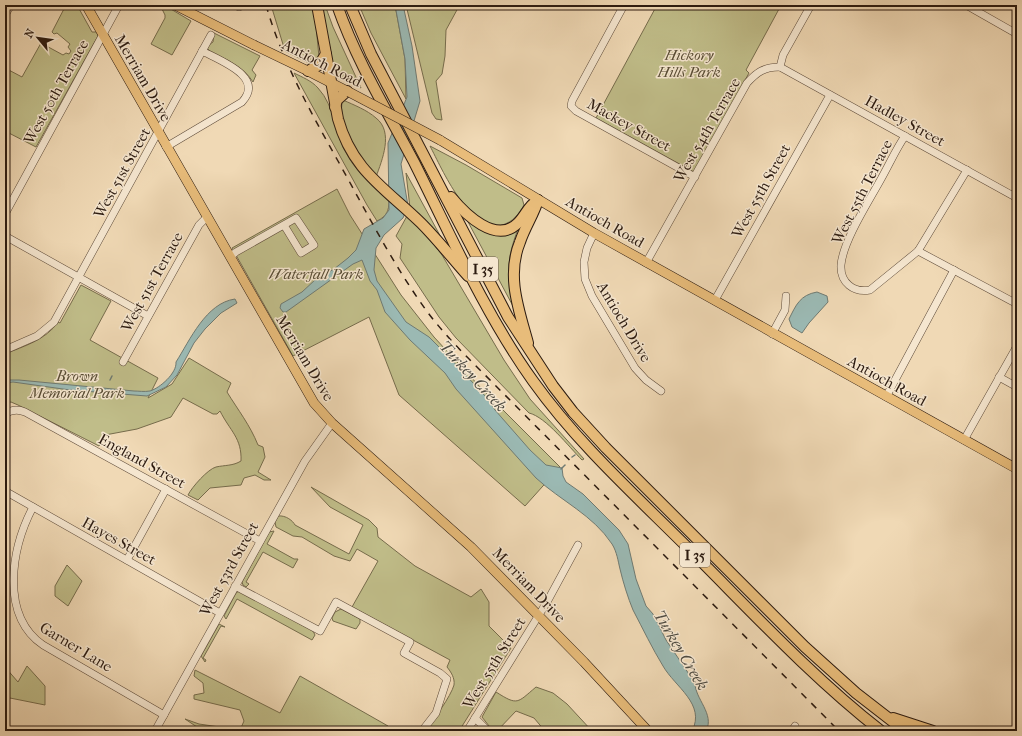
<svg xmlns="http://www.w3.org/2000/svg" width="1022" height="736" font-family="'IM FELL French Canon',serif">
<rect width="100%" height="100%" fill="#f0d9b5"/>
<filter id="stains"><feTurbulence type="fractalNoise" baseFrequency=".005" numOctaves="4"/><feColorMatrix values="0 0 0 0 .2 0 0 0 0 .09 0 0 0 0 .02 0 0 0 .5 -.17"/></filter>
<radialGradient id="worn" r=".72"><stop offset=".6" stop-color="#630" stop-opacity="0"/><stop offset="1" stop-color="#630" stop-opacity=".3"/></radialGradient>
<!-- green -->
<g fill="#c0bd89" stroke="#766c4c">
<polygon points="66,5 77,5 92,32 97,32 98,36 36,147 5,131 5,68 22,77 41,43 63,55 66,53 69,54 71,51 68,47 70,44 57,33 54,34 52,32"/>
<polygon points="164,5 191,21 172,55 151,44 165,18 165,15 161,7"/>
<polygon points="271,5 314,5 319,57 317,61 309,63 285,51"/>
<polygon points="321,5 325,5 333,27 361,88 335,73"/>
<polygon points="359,5 395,5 405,59 406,99 371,33"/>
<polygon points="406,5 465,5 458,8 446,30 445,56 442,74 436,81 442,120 436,119 432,113"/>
<polygon points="657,5 772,5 779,9 746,70 749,73 694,172 596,118"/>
<path d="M214,33L260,56L252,70L256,75L253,82C244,67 225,59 210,51L206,47L213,42Z"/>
<path d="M294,73C302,77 312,81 318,88C336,107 334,136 349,158C359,175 376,186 389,200C389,211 387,216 377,221L367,205Z"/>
<path d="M343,100C354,105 367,110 376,118C394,132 382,160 376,177C362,162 335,119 343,100Z"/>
<path d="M430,146L466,165L522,198L524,205C519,214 513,222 502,225C469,232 442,169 430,146Z"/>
<polygon points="406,173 443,241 410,208"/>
<polygon points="337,189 350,215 401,295 434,337 481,388 560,467 525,506 399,395 369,317 293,356 232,248"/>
<path d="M407,216L428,237L442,255L504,360L530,399L584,459L582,460C569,447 546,417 529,413L456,338L439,317L400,258L402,244L396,236Z"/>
<path d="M467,220L480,228L518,229C506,261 507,271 515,304L514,308Z"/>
<path d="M81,285L111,301L90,340L158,378L148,398L172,384L189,358L231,383L227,392C238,410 250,425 258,445L263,447L265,457L258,472L271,480H264L255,475L244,478L241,485L210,488L198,500L188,495C192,487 208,469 216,467C225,465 233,466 241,461C242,438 230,431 220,411L217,414H213L183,398L171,417L137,429L105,435L99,446L18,405L11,402L5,403V354C24,346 46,340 58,322L60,323Z"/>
<path d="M311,487L369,520L377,528L378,537L415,566L471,597L481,589L489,602V626L511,648L459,731H425C433,721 451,696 454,685C455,678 451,672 447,667L450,660L352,607L378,561L357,549L350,561L334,556L302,537L293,536L276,527L275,522L278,516C286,515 293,521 295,525L349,554L363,525L330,507Z"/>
<polygon points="274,531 267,544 294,559 298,559 293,568 263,552 246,582 249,584 246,587 243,585 242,582 269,532"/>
<polygon points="67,565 82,581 68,606 55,596 55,586"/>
<polygon points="239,591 313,631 315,635 312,640 237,599 226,619 224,616 236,593"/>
<polygon points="341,609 360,619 360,623 356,629 333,621 332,618 335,612"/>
<polygon points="219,624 225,627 221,626 203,658 206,660 205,662 201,656"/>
<polygon points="27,666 45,686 45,705 10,698 5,707 5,667 18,682"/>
<polygon points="195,670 280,713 300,676 388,726 386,729 390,731 203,731 185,719 199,724 240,730 244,721 240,710 194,699 194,695 204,693 203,683 194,676"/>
<path d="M536,687L553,693L567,704L592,731H545L534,718L516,711L497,731H493L482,717L496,692C518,706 517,703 536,687Z"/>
</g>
<!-- water -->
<g fill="#9bb9b3" stroke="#6f7a72">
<path d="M395,5H403L412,46L420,101L401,164L408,206L403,218L384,235L376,248L374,270L377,281L406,322L429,337L448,356L487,398L495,410L530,450L546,465L562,468L563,476L566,482L583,494L619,530L628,544L636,579L646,606L653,614L666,640L695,683C695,699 715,714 706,731H692C706,704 675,687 663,666C652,648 643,629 633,610C628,598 623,582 620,569C618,561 617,552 612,544C593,515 561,501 536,478L456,389L445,373L410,340L385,312L377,290L370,281L362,260L353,264L286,312H283L280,308L281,304L302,292L316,279L334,269L348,258L356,250L364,229L383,218L389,210L388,143L407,97L405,59Z"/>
<path d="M817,292L827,296L828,302L809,323L802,333L792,327L789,319C796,305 800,295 817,292Z"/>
<path d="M235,299L237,303L221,313L205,329L194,343L177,375L166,387L147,396L70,390L13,382L5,383V380H19L134,391C139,391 144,392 150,391C160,388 177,373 176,362C190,340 206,303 235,299Z"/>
</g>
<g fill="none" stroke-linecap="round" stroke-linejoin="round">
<!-- stream -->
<g stroke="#6f7a72" stroke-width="1.5">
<polyline points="110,380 112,376"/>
<polyline points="572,457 575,455"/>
<polyline points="561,469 565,465"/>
</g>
<!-- minor casing -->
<g stroke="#5d4a39" stroke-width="8">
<g id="minor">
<polyline points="239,5 239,7"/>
<polyline points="624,5 572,101 571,106 576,111 695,177"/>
<polyline points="966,5 1017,34"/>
<polyline points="5,15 11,5"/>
<polyline points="780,67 1017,198"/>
<path d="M905,136C896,149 889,165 881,179C869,201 843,241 841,265C840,283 854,293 870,290L918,251L967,170"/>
<path d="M166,147L242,102C265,77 221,61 202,51"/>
<polyline points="5,214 119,5"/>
<polyline points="594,233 587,248 584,262 585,279 592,296 635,368 646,380 661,391"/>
<polyline points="5,236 148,316"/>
<polyline points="918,251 1017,304"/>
<polyline points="230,257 236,252 296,218 314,245 301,253 284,225"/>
<path d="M646,263L747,83C757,72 764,67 780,67L783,55L811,5"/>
<polyline points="715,300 830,95"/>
<polyline points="772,334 785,310 786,296"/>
<polyline points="5,350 37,336 54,322 211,35"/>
<polyline points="123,362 199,225 207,217"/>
<polyline points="999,377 1017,387"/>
<polyline points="886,397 954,270"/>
<path d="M5,414C12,409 18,409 25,412L260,541"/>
<polyline points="964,440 1017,346"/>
<polyline points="5,491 220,613"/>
<path d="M33,507C11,549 0,615 43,645L164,715"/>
<polyline points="127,560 166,489"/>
<polyline points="235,586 320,631 336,602 410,642 404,653 440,673 447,679 436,713 422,731"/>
<polyline points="475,718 488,731"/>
<polyline points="5,730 6,731"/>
<polyline points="155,731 305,461 332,423"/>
<polyline points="467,731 547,602 578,545"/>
<polyline points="792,731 795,726"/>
</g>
</g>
<!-- major casing -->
<g stroke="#2c1b10" stroke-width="10">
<g id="major">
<polyline points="86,5 314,403 332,423 471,547 584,662 648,731"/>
<polyline points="175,5 254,45"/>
<polyline points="306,70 349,92"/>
<polyline points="440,140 594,233 1017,469"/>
</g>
</g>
<!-- highway casing -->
<g stroke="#2c1b10" stroke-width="12">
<g id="highway">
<path d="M317,5L338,119C352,170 385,188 421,223C437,239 452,258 468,276"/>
<path d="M337,5C356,60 387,111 414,162C451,236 485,314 533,381C578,444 636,496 690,550C752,612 812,677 881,731"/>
<polyline points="350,5 371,54 508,317 553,386 573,412 606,448 805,647 856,693 905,731"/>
<polyline points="308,71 319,65 326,54"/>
<polyline points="335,107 337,100 347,91"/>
<path d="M451,197C465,214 496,245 518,223C526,215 528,206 538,200"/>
<path d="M528,343C519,310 506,276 520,242C525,227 534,214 538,200"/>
<polyline points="893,718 933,731"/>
</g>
</g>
<!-- minor -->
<use href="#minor" stroke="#f5e6cf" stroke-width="7"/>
<!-- major -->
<use href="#major" stroke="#e8bc7a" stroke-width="9"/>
<!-- highway -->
<use href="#highway" stroke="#e8bc7a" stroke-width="10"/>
<!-- rail -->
<path stroke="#2c1b10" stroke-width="1.5" stroke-dasharray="7 7" stroke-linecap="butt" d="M266,5C282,61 310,111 338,161C366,211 392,263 426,310C445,336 470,360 493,383L839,731"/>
<!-- major-bridge casing -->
<g stroke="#2c1b10" stroke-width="10" stroke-linecap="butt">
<g id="major-bridge">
<polyline points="254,45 306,70"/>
<polyline points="349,92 440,140"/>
</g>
</g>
<!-- major-bridge -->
<use href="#major-bridge" stroke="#e8bc7a" stroke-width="9"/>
</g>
<g text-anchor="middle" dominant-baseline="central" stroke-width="3" stroke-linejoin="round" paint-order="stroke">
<!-- shield labels -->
<g fill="#f5e6cf" stroke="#685849" stroke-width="1">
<rect x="468" y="257" width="30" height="24" rx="3"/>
<rect x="680" y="543" width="30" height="24" rx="3"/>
</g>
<g font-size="14" font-weight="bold" fill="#2c1b10">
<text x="483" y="269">I 35</text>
<text x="695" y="555">I 35</text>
</g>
<!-- park labels -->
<g font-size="15" font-style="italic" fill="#584c34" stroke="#f5e6cf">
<text x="689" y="55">Hickory<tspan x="689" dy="17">Hills Park</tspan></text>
<text x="316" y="274">Waterfall Park</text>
<text x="77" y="376">Brown<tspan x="77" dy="17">Memorial Park</tspan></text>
</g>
<!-- street labels -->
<g font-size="15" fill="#2c1b10" stroke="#f5e6cf">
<text transform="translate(322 63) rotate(27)">Antioch Road</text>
<text transform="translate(143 78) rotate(60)">Merriam Drive</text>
<text transform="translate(56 92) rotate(-61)">West 50th Terrace</text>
<text transform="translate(905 121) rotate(29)">Hadley Street</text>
<text transform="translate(629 125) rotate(29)">Mackey Street</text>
<text transform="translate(707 130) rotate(-60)">West 54th Terrace</text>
<text transform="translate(122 173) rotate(-61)">West 51st Street</text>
<text transform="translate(761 191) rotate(-61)">West 55th Street</text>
<text transform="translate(862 192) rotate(-63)">West 55th Terrace</text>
<text transform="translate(605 222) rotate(30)">Antioch Road</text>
<text transform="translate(152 282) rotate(-61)">West 51st Terrace</text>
<text transform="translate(624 322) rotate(59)">Antioch Drive</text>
<text transform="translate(305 358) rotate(59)">Merriam Drive</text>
<text transform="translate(887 381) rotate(29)">Antioch Road</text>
<text transform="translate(142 461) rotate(29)">England Street</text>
<text transform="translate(119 541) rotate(29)">Hayes Street</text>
<text transform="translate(229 569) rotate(-61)">West 53rd Street</text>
<text transform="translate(529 585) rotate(46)">Merriam Drive</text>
<text transform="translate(76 647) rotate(31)">Garner Lane</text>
<text transform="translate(494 663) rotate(-58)">West 55th Street</text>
</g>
<!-- water labels -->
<g font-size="16" font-style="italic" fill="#4d4a41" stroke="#f5e6cf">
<text transform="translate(473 376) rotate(47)">Turkey Creek</text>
<text transform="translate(681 650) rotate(59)">Turkey Creek</text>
</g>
</g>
<!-- margin -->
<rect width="1022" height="736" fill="none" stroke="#f0d9b5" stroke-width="20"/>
<rect x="6" y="6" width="1010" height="724" fill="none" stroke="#2c1b10" stroke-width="2"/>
<rect x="10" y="10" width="1002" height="716" fill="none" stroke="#2c1b10"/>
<!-- north arrow -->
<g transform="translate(38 38) rotate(299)" stroke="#f5e6cf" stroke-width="3" paint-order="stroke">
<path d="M0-3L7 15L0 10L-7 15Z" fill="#2c1b10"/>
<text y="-6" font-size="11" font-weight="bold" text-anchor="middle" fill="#2c1b10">N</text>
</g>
<rect width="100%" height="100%" filter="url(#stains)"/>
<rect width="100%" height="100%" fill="url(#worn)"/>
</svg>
